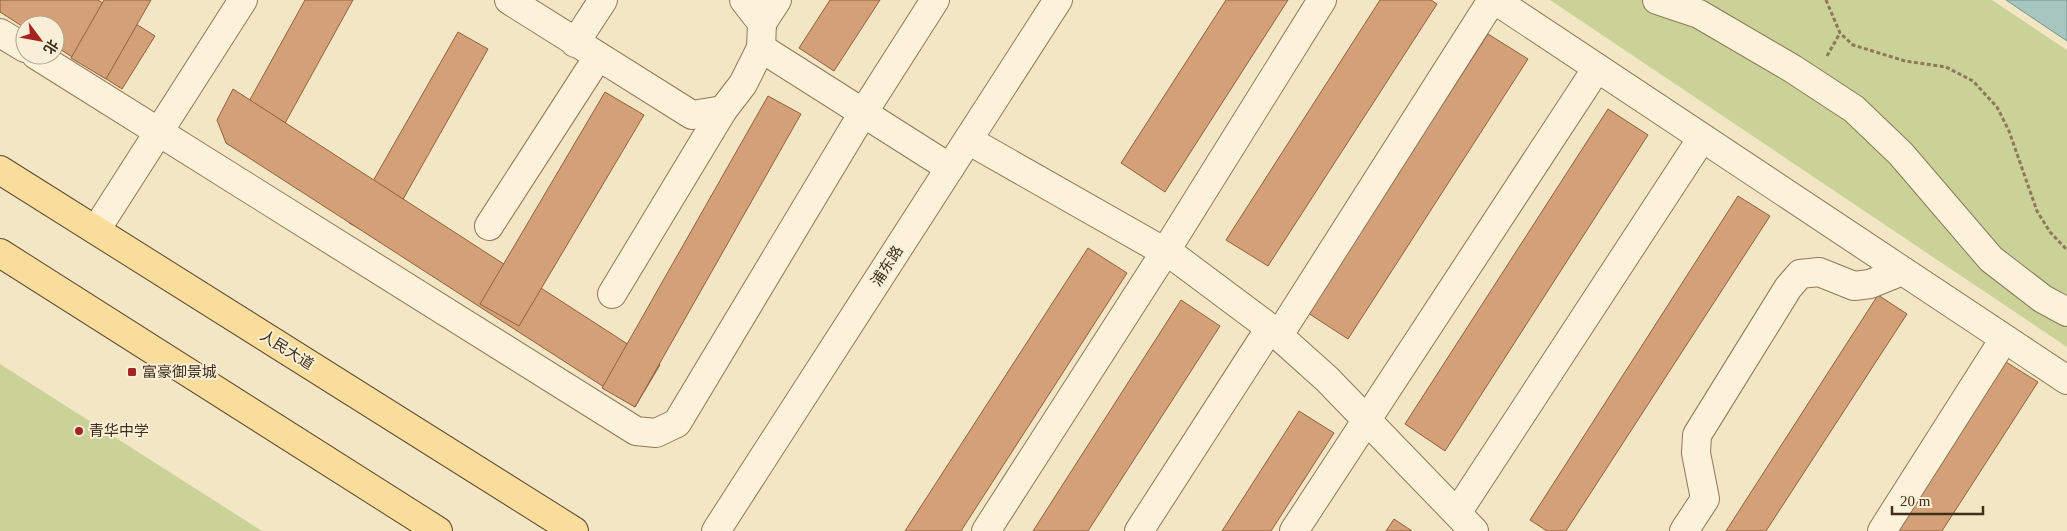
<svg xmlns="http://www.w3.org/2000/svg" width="2067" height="531" font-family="'Times New Roman','Noto Sans SC',serif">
<rect width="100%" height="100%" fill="#f3e6c5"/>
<!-- green -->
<g fill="#cad298">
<polygon points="1550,0 1992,0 2067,50 2067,347"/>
<polygon points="0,364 262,531 0,531"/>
</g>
<!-- water -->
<polygon fill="#a7c6bd" stroke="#6d958c" points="2006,0 2067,0 2067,41"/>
<!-- building -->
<g fill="#d4a078" stroke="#92603c">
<polygon points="0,0 98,0 155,36 122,89 55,46 55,25 25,25 25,28 0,12"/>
<polygon points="104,0 151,0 106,79 71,58"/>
<polygon points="305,0 353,0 263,163 226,143"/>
<polygon points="830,0 880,0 834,71 799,48"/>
<polygon points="1226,0 1288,0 1165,192 1121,163"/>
<polygon points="1380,0 1431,0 1437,4 1268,266 1226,240"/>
<polygon points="458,32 488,49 380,240 349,223"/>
<polygon points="1488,34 1528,59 1348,339 1308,313"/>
<polygon points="233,89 660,365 635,407 226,143 217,120"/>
<polygon points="605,92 644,115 519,326 480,304"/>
<polygon points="768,96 801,114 635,407 602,388"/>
<polygon points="1608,109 1648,135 1445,451 1405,424"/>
<polygon points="1738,196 1770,216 1566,531 1547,531 1530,520"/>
<polygon points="1088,248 1127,273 961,531 905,531"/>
<polygon points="1878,295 1907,314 1766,531 1726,531"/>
<polygon points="1181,300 1220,326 1088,531 1033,531"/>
<polygon points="2006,362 2038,382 1942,531 1897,531"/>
<polygon points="1299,411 1334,433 1271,531 1222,531"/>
<polygon points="1394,519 1412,531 1386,531"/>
</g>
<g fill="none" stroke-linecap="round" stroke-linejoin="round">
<!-- minor casing -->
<g stroke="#907759" stroke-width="30">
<g id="minor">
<polyline points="509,0 692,115 723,110 743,84 761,48 762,23 744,0"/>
<polyline points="1495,0 2067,380"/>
<polyline points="1657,0 1699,14 1793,69 1854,109 1901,154 1991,259 2043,299 2067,312"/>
<polyline points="762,23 777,0"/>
<polyline points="0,33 25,48"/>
<polyline points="575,43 603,0"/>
<polyline points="761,48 950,168"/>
<polyline points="36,55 636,431 656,433 677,423 863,113 935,0"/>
<polyline points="968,140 1179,260 1270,328 1327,379 1474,531"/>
<polyline points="489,226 598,57"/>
<polyline points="96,230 243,0"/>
<polyline points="612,294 723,110"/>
<polyline points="1279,335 1492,0"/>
<polyline points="1457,513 1702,138"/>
<polyline points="716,531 1058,0"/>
<polyline points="986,531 1165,252 1322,0"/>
<polyline points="1139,531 1270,328"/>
<polyline points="1294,531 1597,68"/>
<polyline points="1684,531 1705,499 1696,453 1697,435 1788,288 1800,274 1819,272 1854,286 1870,284 1902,271"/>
<polyline points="1882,531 2004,339"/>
</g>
</g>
<!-- major casing -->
<g stroke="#5e452d" stroke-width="30">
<g id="major">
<polyline points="0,170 574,531"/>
<polyline points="0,253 438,531"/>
</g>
</g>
<!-- path -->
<g stroke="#907759" stroke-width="3" stroke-dasharray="4 2.5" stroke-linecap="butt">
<polyline points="1826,0 1840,33 1853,45 1905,61 1946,67 1973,81 1997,107 2009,131 2037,211 2050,232 2067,250"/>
<polyline points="1827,56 1840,33"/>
</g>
<!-- minor -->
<use href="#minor" stroke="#fcf2da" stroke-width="28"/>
<!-- major -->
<use href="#major" stroke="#f8dd9b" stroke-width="28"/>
</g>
<!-- markers -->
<g fill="#a52422" stroke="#f9efd6" stroke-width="2">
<rect x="127" y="367" width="10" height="10" rx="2.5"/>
<circle cx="79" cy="431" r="5"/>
</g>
<g text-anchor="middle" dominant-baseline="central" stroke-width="4" stroke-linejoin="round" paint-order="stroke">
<!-- street labels -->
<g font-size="15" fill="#3f2f1e" stroke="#f9efd6">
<text transform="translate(887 266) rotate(-57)">浦东路</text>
<text transform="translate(287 350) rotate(32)">人民大道</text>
</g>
<!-- poi labels -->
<g font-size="15" fill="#3f2f1e" stroke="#f9efd6" text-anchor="start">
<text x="142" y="372">富豪御景城</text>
<text x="89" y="431">青华中学</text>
</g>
</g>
<!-- north arrow -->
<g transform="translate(40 40) rotate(122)"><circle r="24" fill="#f9efd6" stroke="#afa28c"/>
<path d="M0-4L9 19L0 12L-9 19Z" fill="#a52422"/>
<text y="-8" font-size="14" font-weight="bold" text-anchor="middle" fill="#3f2f1e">北</text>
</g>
<!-- scale -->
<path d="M1892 506v8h91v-8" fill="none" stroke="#3f2f1e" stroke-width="2.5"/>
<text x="1900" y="506" font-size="15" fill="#3f2f1e" stroke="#f9efd6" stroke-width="4" paint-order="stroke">20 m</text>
</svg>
